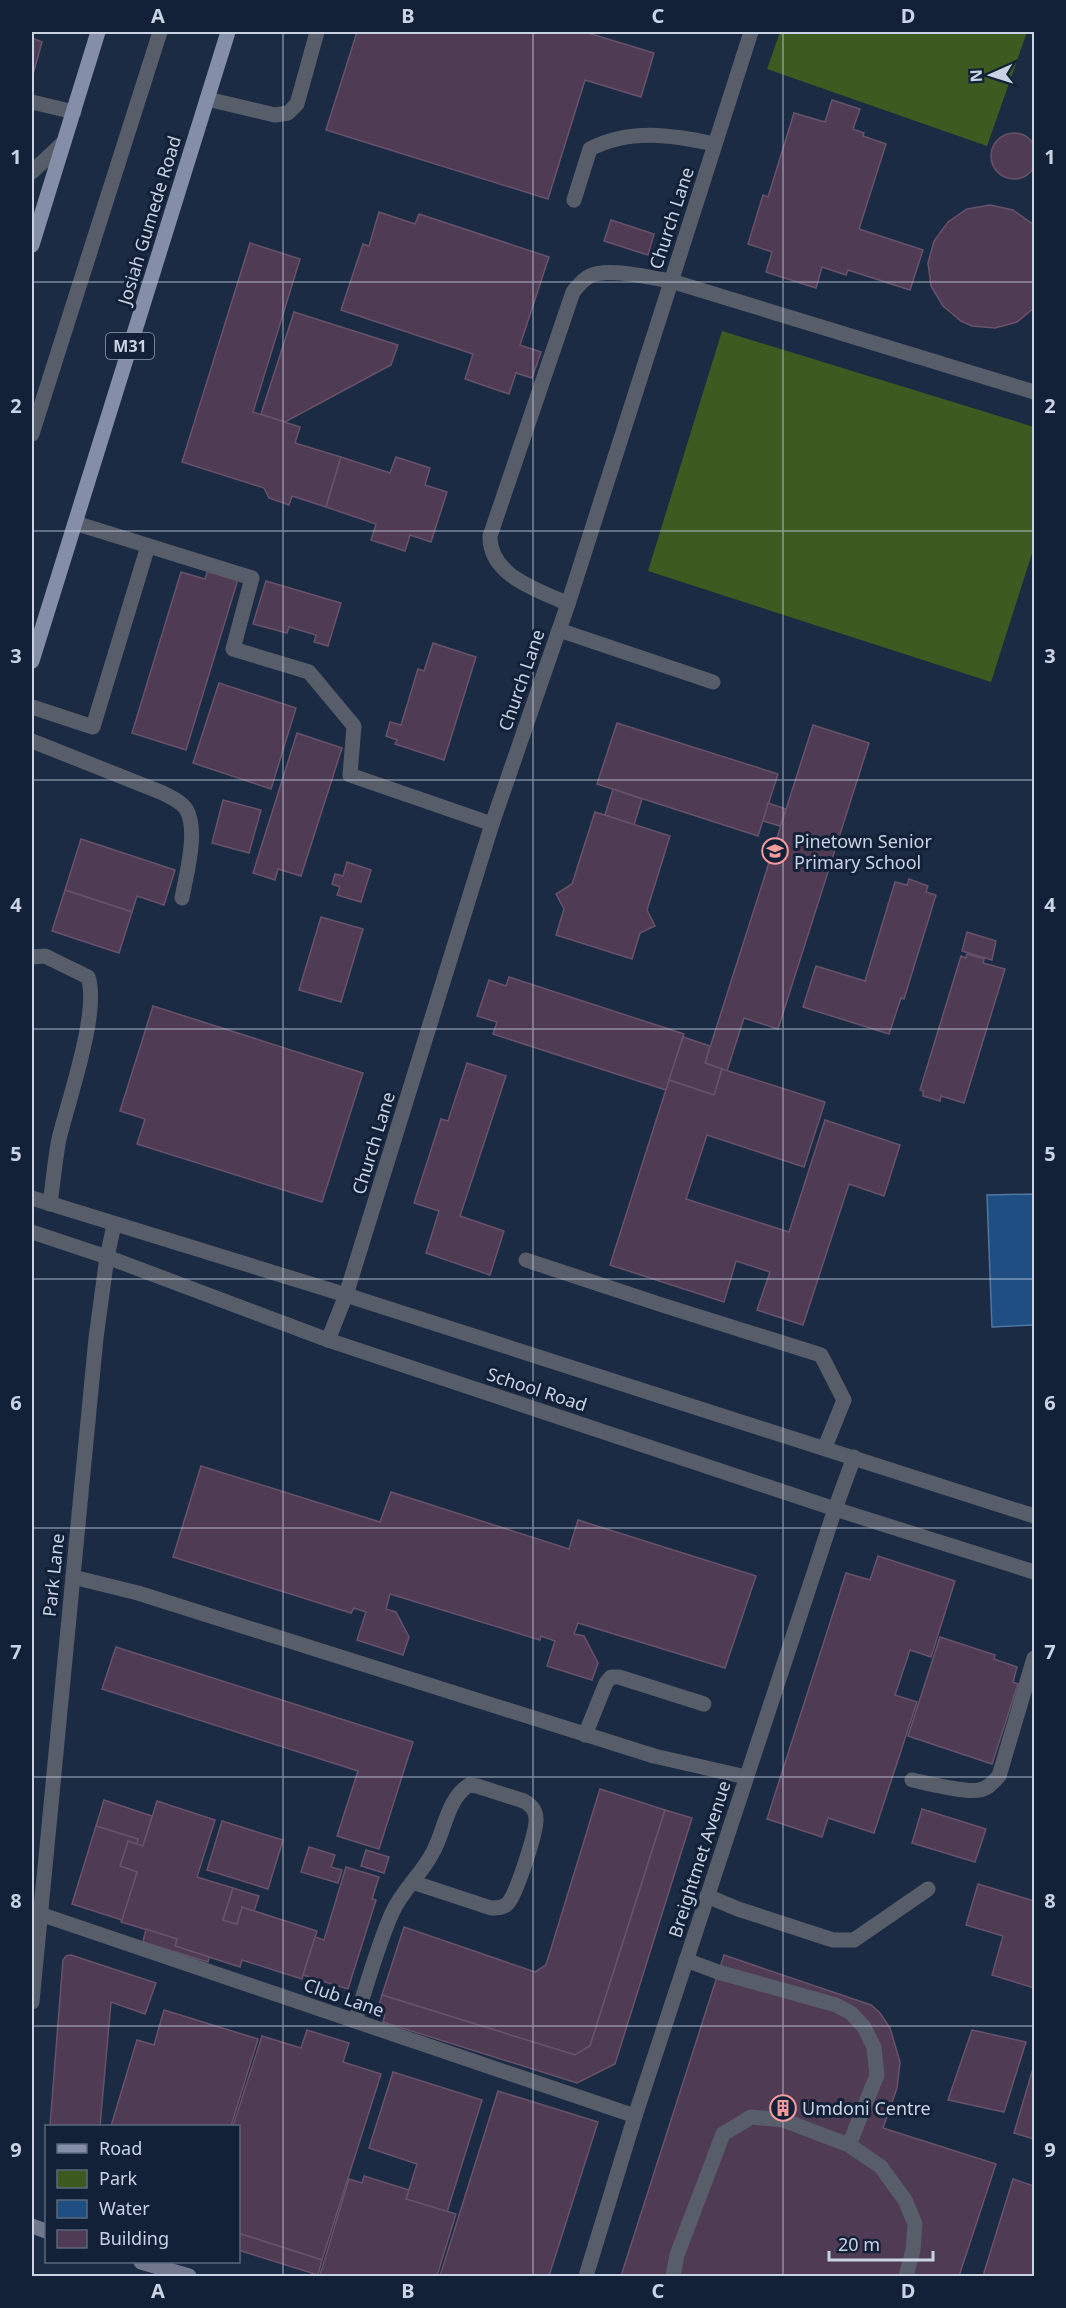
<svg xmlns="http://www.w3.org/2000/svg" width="1066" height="2308" font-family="'Noto Sans',sans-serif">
<rect width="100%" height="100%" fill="#1b2b43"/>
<!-- green -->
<g fill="#3d5b20">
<polygon points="780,32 1027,32 987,146 767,69"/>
<polygon points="722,331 1034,427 1034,547 991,682 648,571"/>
</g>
<!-- water -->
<polygon fill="#1e4e82" stroke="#51769f" stroke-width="1.5" points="1034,1194 1034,1325 992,1327 987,1195"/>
<!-- building -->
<g fill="#503b54" stroke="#68526b" stroke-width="1.5">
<polygon points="357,32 585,32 654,53 641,97 585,80 548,199 326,130"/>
<polygon points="32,38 42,42 32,78"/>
<polygon points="832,100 860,109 853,129 864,133 863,136 886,144 859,229 923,250 910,290 848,270 846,275 822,267 816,288 766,272 772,252 748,244 763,195 768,197 794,113 825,122"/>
<circle cx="1014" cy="156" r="23"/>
<polygon points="990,205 1013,210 1034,225 1034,308 1017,322 995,328 972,326 961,321 943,306 931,286 928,263 934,241 948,222 967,209"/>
<polygon points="379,212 415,224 419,214 549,257 520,345 541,352 532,378 516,373 509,394 465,379 473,354 341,310 363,244 369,246"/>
<polygon points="611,220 654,234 648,255 604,241"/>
<polygon points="250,243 300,259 253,412 300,427 295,443 341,457 326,507 292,496 289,505 269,498 264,488 182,462"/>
<polygon points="294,312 398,345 391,365 285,422 261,414"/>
<polygon points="341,457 390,473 396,457 430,468 425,485 447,492 431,542 410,535 405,551 371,540 376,524 326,507"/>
<polygon points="208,570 238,579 186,750 132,733 181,572 205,579"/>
<polygon points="266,581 341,603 328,646 314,642 316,635 289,627 287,633 253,624"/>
<polygon points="433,643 476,657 444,760 395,744 397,740 386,736 390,722 401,725 418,669 424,671"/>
<polygon points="219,683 296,708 271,789 193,763"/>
<polygon points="617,723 778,774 758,836 597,784"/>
<polygon points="813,725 869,743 778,1029 744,1018 727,1071 705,1063"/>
<polygon points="297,733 342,748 301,876 278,869 275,880 253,873"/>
<polygon points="613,789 642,799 634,825 605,815"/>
<polygon points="223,800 261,810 249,853 212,843"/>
<polygon points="768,803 786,809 780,826 763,821"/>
<polygon points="595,812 670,836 647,910 655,926 640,933 632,959 556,935 564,909 556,894 572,884"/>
<polygon points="81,839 175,870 164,905 137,896 132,912 65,890"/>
<polygon points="347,862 371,870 361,902 337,895 340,887 332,884 335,874 343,876"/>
<polygon points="909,879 928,886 926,892 936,895 904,999 901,998 889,1034 803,1007 816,966 865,981 895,882 907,885"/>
<polygon points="65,890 132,912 119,953 52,931"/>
<polygon points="321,917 363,929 341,1002 299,990"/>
<polygon points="967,932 996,941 992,960 962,951"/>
<polygon points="967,954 984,959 983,963 1005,969 964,1103 941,1096 940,1101 923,1096 923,1091 920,1090 961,956 966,958"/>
<polygon points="509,977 684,1034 666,1090 493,1034 497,1022 477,1016 489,980 506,986"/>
<polygon points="153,1006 363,1073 322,1202 137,1144 145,1119 120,1111"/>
<polygon points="683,1037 710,1046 705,1063 722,1069 714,1095 669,1080"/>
<polygon points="467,1063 506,1076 460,1216 504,1231 490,1275 426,1253 439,1211 414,1203 441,1119 448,1121"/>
<polygon points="722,1069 825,1102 804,1167 707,1135 686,1199 789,1232 825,1120 900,1145 884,1196 849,1184 803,1325 757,1310 770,1272 736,1261 724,1302 610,1265 669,1080 714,1095"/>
<polygon points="201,1466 380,1522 391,1492 569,1549 578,1520 756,1576 725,1668 578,1623 574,1634 584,1636 598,1663 592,1680 547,1666 555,1641 541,1636 540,1640 390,1594 386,1609 396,1612 409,1637 403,1655 357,1640 366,1612 354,1608 351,1613 173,1557"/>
<polygon points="878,1556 955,1581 931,1657 910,1650 895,1695 917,1702 874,1833 828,1818 822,1837 767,1819 846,1573 870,1580"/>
<polygon points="940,1637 995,1655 994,1659 1017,1667 1013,1682 1018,1684 992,1764 908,1736"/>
<polygon points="116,1647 413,1742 379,1849 337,1836 358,1771 102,1689"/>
<polygon points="600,1789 665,1810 590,2046 575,2055 382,1995 404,1927 535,1972 546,1965"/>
<polygon points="104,1800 152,1816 143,1846 137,1844 138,1839 96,1826"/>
<polygon points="157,1801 215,1820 197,1877 233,1888 223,1920 237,1924 242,1907 317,1931 302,1979 242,1960 240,1967 175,1946 177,1939 121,1922 137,1872 120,1866 128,1841 143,1846"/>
<polygon points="922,1809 986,1829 975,1862 912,1843"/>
<polygon points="665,1810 692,1818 615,2064 577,2083 383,2022 385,2014 377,2012 382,1995 575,2055 590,2046"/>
<polygon points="222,1821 283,1840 268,1889 207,1870"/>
<polygon points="96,1826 138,1839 137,1844 128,1841 120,1866 137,1872 122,1920 72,1904"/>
<polygon points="309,1847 335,1855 331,1867 342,1870 338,1883 301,1872"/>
<polygon points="366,1850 389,1857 384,1873 361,1866"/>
<polygon points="346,1867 379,1877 372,1899 376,1900 348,1989 303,1975 315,1937 324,1940"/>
<polygon points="978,1884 1034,1901 1034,1988 992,1975 1003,1936 966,1925"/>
<polygon points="233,1888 259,1896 254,1911 242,1907 237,1924 223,1920"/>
<polygon points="146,1929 177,1939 175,1946 209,1957 208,1962 143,1942"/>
<polygon points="71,1955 156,1983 145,2014 111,2002 100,2126 50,2126 63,1960 66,1956"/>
<polygon points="724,1955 871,2005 880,2013 890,2028 900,2062 897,2088 883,2128 996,2164 959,2276 621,2276"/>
<polygon points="164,2010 258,2039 231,2126 111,2126 137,2040 154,2045"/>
<polygon points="307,2030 349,2043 343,2062 381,2074 322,2260 238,2233 238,2126 233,2126 262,2036 301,2048"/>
<polygon points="972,2030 1026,2042 1004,2112 948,2100"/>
<polygon points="1034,2065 1034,2139 1014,2133"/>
<polygon points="393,2072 482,2100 447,2212 406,2199 417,2164 369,2148"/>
<polygon points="498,2091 598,2122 549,2276 440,2276"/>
<polygon points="364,2176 409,2190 406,2199 456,2214 437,2276 320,2275 349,2179 362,2183"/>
<polygon points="1013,2179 1034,2186 1034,2276 983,2276"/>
<polygon points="238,2233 322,2260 318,2275 238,2250"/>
</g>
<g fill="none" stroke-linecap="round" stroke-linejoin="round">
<!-- lane -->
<g stroke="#585d6a" stroke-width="15">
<polyline points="207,99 275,115 288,113 297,104 317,32"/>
<polyline points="32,102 74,112"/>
<path d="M574,200L590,149C630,128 672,135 715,144"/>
<polyline points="32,434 160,32"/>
<polyline points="75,523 252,578 233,649 309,672 354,726 350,775 492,824"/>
<path d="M568,604C539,590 489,576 490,536L573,292C578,286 583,279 590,276C609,267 651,278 671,281L1034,392"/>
<polyline points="559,630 713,682"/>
<polyline points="32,707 93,727 148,546"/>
<path d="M32,741L163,793C170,797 181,801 186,809C199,830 186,875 182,898"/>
<path d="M32,957L45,956L88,977C100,1011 68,1101 59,1139C55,1160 53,1182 50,1204"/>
<polyline points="526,1260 659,1304 821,1355 844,1400 825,1447"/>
<polyline points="73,1577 138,1593 654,1756 746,1777"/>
<polyline points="585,1735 606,1683 611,1677 619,1677 704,1704"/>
<path d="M912,1780C927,1783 966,1793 979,1790C988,1789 993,1782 999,1776L1034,1658"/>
<polyline points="707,1896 738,1909 833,1940 854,1940 928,1889"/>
<polyline points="686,1960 718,1972 836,2005 851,2013 864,2027 874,2047 877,2075 849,2145"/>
<path d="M355,2021C367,1985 377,1947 392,1913C402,1890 422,1874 433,1852C445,1830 447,1799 469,1785L477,1786L524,1801C531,1805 536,1810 536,1819C537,1831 516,1895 508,1903C504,1908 498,1908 491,1908L412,1882"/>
<polyline points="673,2276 677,2255 723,2134 751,2117 783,2120 849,2145 881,2167 905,2200 915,2224 913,2250 906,2276"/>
</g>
<!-- street -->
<g stroke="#585d6a" stroke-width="15">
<polyline points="32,172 64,142"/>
<polyline points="32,1198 346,1295 1034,1516"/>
<polyline points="32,1232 107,1257 328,1340 835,1509 1034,1572"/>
<polyline points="328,1340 346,1295 492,824 568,604 751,32"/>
<polyline points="40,1914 635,2116"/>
<polyline points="32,2002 96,1338 107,1257 114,1225"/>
<polyline points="586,2276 635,2116 835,1509 854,1457"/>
</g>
<!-- secondary -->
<g stroke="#71788d" stroke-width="15">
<polyline points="32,2226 46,2231"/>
<polyline points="141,2262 189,2276"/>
</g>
<!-- primary -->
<g stroke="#848ea9" stroke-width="15">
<polyline points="32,245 98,32"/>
<polyline points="32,661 228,32"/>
</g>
</g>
<!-- grid -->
<path fill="none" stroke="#c9d3e3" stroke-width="1.5" stroke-opacity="0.55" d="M283,32V2276M533,32V2276M783,32V2276M32,282H1034M32,531H1034M32,780H1034M32,1029H1034M32,1279H1034M32,1528H1034M32,1777H1034M32,2026H1034"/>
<!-- icons -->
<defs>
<g id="school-ring" transform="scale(1.35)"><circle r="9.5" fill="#122138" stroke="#f59b9c" stroke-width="1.5"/><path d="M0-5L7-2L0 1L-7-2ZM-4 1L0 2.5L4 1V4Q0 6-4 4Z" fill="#f59b9c"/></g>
<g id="building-ring" transform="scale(1.35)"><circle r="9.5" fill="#122138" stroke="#f59b9c" stroke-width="1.5"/><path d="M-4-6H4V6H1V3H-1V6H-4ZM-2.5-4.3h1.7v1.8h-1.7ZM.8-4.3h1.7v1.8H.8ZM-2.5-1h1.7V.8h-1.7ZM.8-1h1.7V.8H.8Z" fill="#f59b9c"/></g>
</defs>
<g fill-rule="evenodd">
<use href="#school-ring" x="775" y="851"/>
<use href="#building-ring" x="783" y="2108"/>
</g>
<g text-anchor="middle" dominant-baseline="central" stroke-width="6" stroke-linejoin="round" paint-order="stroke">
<!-- shield labels -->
<rect fill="#122138" stroke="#929eb0" stroke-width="1.5" x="106" y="333" width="48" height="26" rx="4.5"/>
<g font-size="16" font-weight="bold" fill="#c9d3e3">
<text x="130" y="346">M31</text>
</g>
<!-- street labels -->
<g font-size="18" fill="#c9d3e3" stroke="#122138">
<text transform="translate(671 218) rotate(-72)">Church Lane</text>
<text transform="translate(149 220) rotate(-73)">Josiah Gumede Road</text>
<text transform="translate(521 680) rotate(-71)">Church Lane</text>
<text transform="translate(373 1143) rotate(-73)">Church Lane</text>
<text transform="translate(537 1389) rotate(18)">School Road</text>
<text transform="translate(53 1575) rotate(-84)">Park Lane</text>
<text transform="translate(699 1859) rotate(-72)">Breightmet Avenue</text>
<text transform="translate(344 1997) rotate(19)">Club Lane</text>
</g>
<!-- poi labels -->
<g font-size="18" fill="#c9d3e3" stroke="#122138" text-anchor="start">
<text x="794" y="841">Pinetown Senior<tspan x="794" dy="21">Primary School</tspan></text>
<text x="802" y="2108">Umdoni Centre</text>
</g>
</g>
<!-- border -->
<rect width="1066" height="2308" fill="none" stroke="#122138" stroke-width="66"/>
<!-- legend -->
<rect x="45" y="2125" width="195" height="138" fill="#122138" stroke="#5b687c" stroke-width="1.5"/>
<rect x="57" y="2144" width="30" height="9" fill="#848ea9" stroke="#5b687c" stroke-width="1.5"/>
<text x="99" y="2155" font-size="18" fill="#c9d3e3">Road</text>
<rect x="57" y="2170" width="30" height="18" fill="#3d5b20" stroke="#5b687c" stroke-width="1.5"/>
<text x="99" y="2185" font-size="18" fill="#c9d3e3">Park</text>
<rect x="57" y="2200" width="30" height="18" fill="#1e4e82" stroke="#5b687c" stroke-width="1.5"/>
<text x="99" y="2215" font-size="18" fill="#c9d3e3">Water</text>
<rect x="57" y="2230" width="30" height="18" fill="#503b54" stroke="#5b687c" stroke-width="1.5"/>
<text x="99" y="2245" font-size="18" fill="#c9d3e3">Building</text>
<!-- north arrow -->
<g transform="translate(991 75) rotate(267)" stroke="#122138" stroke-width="4.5" paint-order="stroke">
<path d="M0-4.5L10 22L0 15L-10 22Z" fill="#c9d3e3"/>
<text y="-9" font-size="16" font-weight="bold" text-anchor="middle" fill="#c9d3e3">N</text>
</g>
<!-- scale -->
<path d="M829 2251v9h104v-9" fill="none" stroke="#c9d3e3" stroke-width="3"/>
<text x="838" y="2251" font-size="18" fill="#c9d3e3" stroke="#122138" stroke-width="4.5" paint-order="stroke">20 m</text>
<rect x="33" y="33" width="1000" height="2242" fill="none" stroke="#c9d3e3" stroke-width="2"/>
<g font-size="20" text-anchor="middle" font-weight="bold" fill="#c9d3e3">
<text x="158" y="23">A</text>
<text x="408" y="23">B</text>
<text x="658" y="23">C</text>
<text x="908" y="23">D</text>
<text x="16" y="164">1</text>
<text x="1050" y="164">1</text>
<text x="16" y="413">2</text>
<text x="1050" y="413">2</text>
<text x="16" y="663">3</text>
<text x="1050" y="663">3</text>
<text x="16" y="912">4</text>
<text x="1050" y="912">4</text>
<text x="16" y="1161">5</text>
<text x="1050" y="1161">5</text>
<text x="16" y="1410">6</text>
<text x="1050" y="1410">6</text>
<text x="16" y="1659">7</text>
<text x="1050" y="1659">7</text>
<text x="16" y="1908">8</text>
<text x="1050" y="1908">8</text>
<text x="16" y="2157">9</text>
<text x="1050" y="2157">9</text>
<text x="158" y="2298">A</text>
<text x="408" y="2298">B</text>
<text x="658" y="2298">C</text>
<text x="908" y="2298">D</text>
</g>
</svg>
